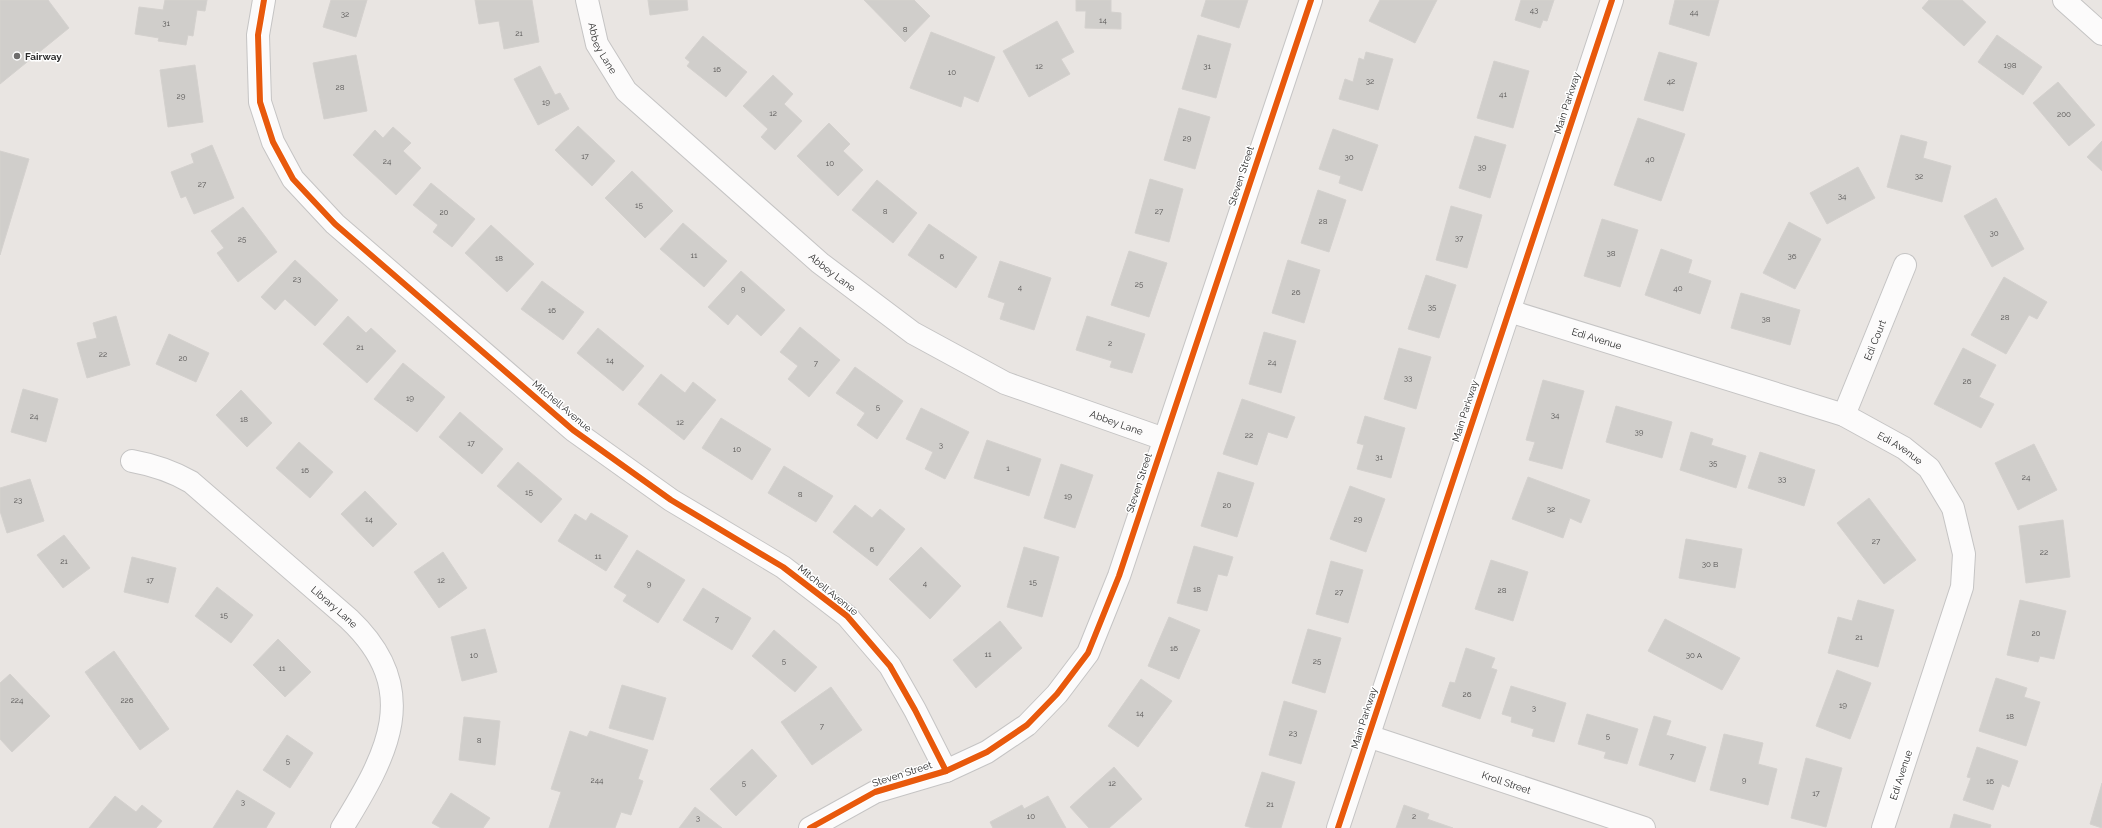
<svg xmlns="http://www.w3.org/2000/svg" width="2102" height="828" font-family="Raleway,sans-serif">
<rect width="100%" height="100%" fill="#e9e5e2"/>
<!-- building -->
<g fill="#d0cecb" stroke="#d4d1ce">
<polygon points="0,0 48,0 69,28 0,84"/>
<polygon points="165,0 207,0 205,11 197,10 193,36 188,35 186,45 158,41 159,38 135,34 139,7 163,10"/>
<polygon points="331,0 367,0 356,37 323,27"/>
<polygon points="475,0 532,0 539,42 504,49 499,21 479,24"/>
<polygon points="648,0 687,0 688,10 650,15"/>
<polygon points="864,0 914,0 930,16 905,42"/>
<polygon points="1076,0 1111,0 1111,12 1121,13 1121,29 1085,28 1086,11 1076,11"/>
<polygon points="1206,0 1248,0 1239,28 1201,16"/>
<polygon points="1380,0 1437,0 1415,43 1369,21"/>
<polygon points="1521,0 1554,0 1547,21 1543,20 1540,28 1515,20"/>
<polygon points="1675,0 1719,0 1709,36 1669,24"/>
<polygon points="1929,0 1962,0 1986,22 1964,46 1922,8"/>
<polygon points="1057,21 1074,52 1061,59 1070,74 1029,97 1003,51"/>
<polygon points="931,32 995,57 978,102 964,96 961,107 910,88"/>
<polygon points="1198,35 1231,44 1216,98 1182,89"/>
<polygon points="1997,35 2042,67 2023,95 1978,62"/>
<polygon points="703,36 747,72 726,97 687,66 690,62 685,58"/>
<polygon points="1366,52 1393,59 1378,110 1339,99 1345,79 1353,82 1359,58 1364,60"/>
<polygon points="1659,52 1697,63 1683,111 1644,100"/>
<polygon points="356,55 367,111 324,119 313,63"/>
<polygon points="1494,61 1529,71 1513,128 1477,118"/>
<polygon points="195,65 203,122 168,127 160,70"/>
<polygon points="540,66 555,95 560,93 569,109 538,125 514,79"/>
<polygon points="773,75 793,94 784,104 802,121 775,150 761,137 768,129 743,106"/>
<polygon points="2058,82 2095,125 2069,146 2033,103"/>
<polygon points="1179,108 1210,117 1195,169 1164,160"/>
<polygon points="1638,118 1685,134 1661,201 1614,185"/>
<polygon points="829,123 850,144 843,151 863,170 838,196 797,156"/>
<polygon points="578,126 615,161 592,186 555,150"/>
<polygon points="393,127 411,143 403,151 421,168 396,195 353,155 375,130 383,138"/>
<polygon points="1333,129 1378,145 1362,191 1339,183 1341,176 1319,169"/>
<polygon points="1901,135 1927,142 1923,158 1951,166 1942,202 1887,187"/>
<polygon points="1475,136 1506,145 1490,198 1459,188"/>
<polygon points="2102,141 2102,171 2087,157"/>
<polygon points="212,145 234,198 194,214 186,196 181,198 171,172 194,163 191,154"/>
<polygon points="0,151 29,159 0,255"/>
<polygon points="1858,167 1875,198 1827,224 1810,193"/>
<polygon points="632,171 673,211 645,238 605,198"/>
<polygon points="1150,179 1183,189 1169,242 1135,233"/>
<polygon points="877,180 917,213 893,243 852,210"/>
<polygon points="431,183 475,219 452,247 433,232 438,225 413,205"/>
<polygon points="1318,190 1346,200 1329,252 1301,243"/>
<polygon points="1996,198 2024,249 1992,267 1964,216"/>
<polygon points="1451,206 1482,215 1467,268 1436,260"/>
<polygon points="243,207 277,252 238,282 217,253 224,248 211,231"/>
<polygon points="1602,219 1638,230 1620,287 1584,276"/>
<polygon points="1789,222 1821,239 1795,289 1763,273"/>
<polygon points="683,223 727,261 704,287 660,249"/>
<polygon points="929,224 977,257 956,288 908,255"/>
<polygon points="491,225 534,264 507,292 465,253"/>
<polygon points="1661,249 1692,260 1688,273 1711,281 1700,314 1645,295"/>
<polygon points="1129,251 1167,263 1149,317 1111,305"/>
<polygon points="295,260 338,300 315,326 285,299 275,310 261,297"/>
<polygon points="1288,260 1320,270 1304,323 1272,313"/>
<polygon points="1000,261 1051,278 1034,330 1000,319 1005,303 988,297"/>
<polygon points="741,271 785,310 761,336 737,314 728,325 708,307"/>
<polygon points="1426,275 1456,285 1439,338 1408,329"/>
<polygon points="2004,277 2047,302 2037,319 2029,315 2006,354 1971,335"/>
<polygon points="542,281 584,312 563,340 521,309"/>
<polygon points="1741,293 1800,310 1790,345 1731,328"/>
<polygon points="116,316 130,365 87,378 77,343 97,338 93,323"/>
<polygon points="348,316 366,333 371,328 396,351 367,383 323,344"/>
<polygon points="1087,316 1145,334 1132,373 1110,367 1112,361 1076,350"/>
<polygon points="800,327 840,360 809,397 788,379 798,366 780,352"/>
<polygon points="598,328 644,366 623,391 577,353"/>
<polygon points="1264,332 1296,341 1281,393 1249,384"/>
<polygon points="169,334 209,353 196,382 156,364"/>
<polygon points="1399,348 1431,357 1416,409 1384,399"/>
<polygon points="1963,348 1996,365 1979,397 1994,404 1981,428 1934,404"/>
<polygon points="403,363 445,397 417,432 374,399"/>
<polygon points="855,367 903,401 877,439 857,425 865,413 836,393"/>
<polygon points="661,374 685,393 693,382 716,400 684,440 638,404"/>
<polygon points="1543,380 1584,391 1562,469 1529,460 1535,442 1526,440"/>
<polygon points="23,389 58,399 46,442 11,432"/>
<polygon points="241,390 272,423 247,447 216,415"/>
<polygon points="1242,399 1295,417 1287,438 1268,432 1257,465 1223,454"/>
<polygon points="1616,406 1672,422 1662,458 1606,442"/>
<polygon points="921,408 969,432 945,479 925,469 933,452 906,439"/>
<polygon points="460,412 503,449 482,474 439,437"/>
<polygon points="1365,416 1405,428 1391,478 1357,469 1364,445 1357,443"/>
<polygon points="721,418 771,449 752,480 702,448"/>
<polygon points="1691,432 1713,439 1711,445 1746,456 1736,488 1680,470"/>
<polygon points="987,440 1041,459 1029,496 974,478"/>
<polygon points="299,442 333,472 310,498 276,468"/>
<polygon points="2034,444 2057,490 2018,510 1995,463"/>
<polygon points="1760,452 1815,470 1804,506 1748,488"/>
<polygon points="518,462 562,499 541,523 497,486"/>
<polygon points="1061,464 1093,475 1075,528 1044,518"/>
<polygon points="784,466 833,496 816,522 768,493"/>
<polygon points="1218,472 1254,483 1237,537 1201,526"/>
<polygon points="1528,477 1590,500 1581,523 1570,518 1563,538 1512,519"/>
<polygon points="30,479 44,521 7,533 0,511 0,488"/>
<polygon points="1350,486 1385,499 1366,552 1330,539"/>
<polygon points="365,491 397,524 373,547 341,514"/>
<polygon points="1869,498 1916,560 1884,584 1837,523"/>
<polygon points="855,505 872,518 880,509 905,529 877,566 833,532"/>
<polygon points="591,513 628,536 606,571 558,541 575,514 586,521"/>
<polygon points="2063,520 2070,577 2026,583 2019,526"/>
<polygon points="64,535 90,568 63,588 37,555"/>
<polygon points="1686,539 1742,549 1735,588 1679,578"/>
<polygon points="1194,546 1233,557 1227,576 1218,574 1207,611 1177,603"/>
<polygon points="921,547 961,586 930,619 889,579"/>
<polygon points="1024,547 1059,557 1042,617 1007,607"/>
<polygon points="637,550 685,580 658,623 623,601 627,595 614,587"/>
<polygon points="443,552 467,588 439,608 414,572"/>
<polygon points="132,557 176,568 168,603 124,592"/>
<polygon points="1491,560 1528,572 1513,621 1475,609"/>
<polygon points="1331,561 1363,570 1348,623 1316,614"/>
<polygon points="217,587 253,615 231,643 195,616"/>
<polygon points="703,588 751,618 732,650 683,620"/>
<polygon points="1858,600 1894,610 1878,667 1828,653 1838,617 1852,621"/>
<polygon points="2020,600 2066,611 2054,659 2040,656 2038,662 2007,655"/>
<polygon points="1169,617 1200,630 1179,679 1148,666"/>
<polygon points="1665,619 1740,658 1722,690 1648,651"/>
<polygon points="1000,621 1022,648 976,688 953,660"/>
<polygon points="485,629 497,672 462,681 451,637"/>
<polygon points="1308,629 1341,638 1325,693 1292,683"/>
<polygon points="774,630 817,667 795,692 752,656"/>
<polygon points="278,639 311,672 285,697 253,665"/>
<polygon points="1466,648 1495,658 1491,668 1497,670 1480,719 1442,706 1450,682 1455,683"/>
<polygon points="114,651 169,729 140,750 85,672"/>
<polygon points="1837,670 1871,683 1850,739 1816,726"/>
<polygon points="10,674 50,716 12,752 0,739 0,683"/>
<polygon points="1996,678 2027,688 2024,697 2040,702 2026,746 1979,731"/>
<polygon points="1141,679 1172,701 1138,747 1108,726"/>
<polygon points="622,685 666,698 653,740 609,728"/>
<polygon points="1511,686 1566,703 1554,742 1532,736 1534,729 1511,722 1512,717 1502,714"/>
<polygon points="831,687 862,730 812,765 781,722"/>
<polygon points="1284,701 1317,711 1301,764 1269,755"/>
<polygon points="1587,714 1638,729 1627,764 1604,758 1606,752 1578,744"/>
<polygon points="1654,716 1671,721 1666,735 1706,747 1695,782 1639,765"/>
<polygon points="464,717 500,721 495,765 459,760"/>
<polygon points="570,731 587,737 590,731 648,750 638,779 643,781 631,815 621,812 615,828 549,828 561,792 551,789"/>
<polygon points="1724,734 1763,743 1758,764 1777,769 1768,805 1710,790"/>
<polygon points="287,735 313,753 290,788 263,770"/>
<polygon points="1977,747 2018,761 2009,787 2002,784 1993,810 1963,800 1971,778 1967,777"/>
<polygon points="752,749 777,776 736,816 710,789"/>
<polygon points="1806,758 1842,768 1826,827 1791,818"/>
<polygon points="1114,767 1142,799 1109,828 1089,828 1070,807"/>
<polygon points="1262,772 1295,782 1281,828 1253,828 1245,826"/>
<polygon points="2102,783 2102,828 2090,824"/>
<polygon points="237,790 275,813 266,828 213,828"/>
<polygon points="451,793 490,818 483,828 441,828 432,823"/>
<polygon points="115,796 136,812 142,805 162,821 156,828 89,828"/>
<polygon points="1048,796 1066,828 993,828 990,822 1022,805 1024,809"/>
<polygon points="1404,805 1429,814 1427,819 1453,828 1396,828"/>
<polygon points="695,807 722,828 679,828"/>
<polygon points="1954,814 1991,825 1990,828 1950,828"/>
</g>
<g fill="none" stroke-linecap="round" stroke-linejoin="round">
<!-- minor casing -->
<g stroke="#c5c4c4" stroke-width="24">
<g id="minor">
<polyline points="264,0 258,35 260,102 273,142 293,179 335,224 573,430 671,500 783,567 847,616 890,666 915,710 946,771"/>
<path id="s1" d="M587,0L597,44L626,91L820,263L913,333L1005,383L1164,439"/>
<path id="s2" d="M1509,311L1844,415L1904,448L1929,468L1953,508L1964,554L1962,587L1883,828"/>
<path id="s3" d="M1844,415L1905,265"/>
<path id="s4" d="M132,461C154,465 172,471 191,482L349,619C424,690 387,755 342,828"/>
<path id="s5" d="M1368,736L1644,828"/>
<polyline points="810,828 875,792 946,771 987,752 1027,725 1057,694 1088,653 1119,576 1311,0"/>
<polyline points="1338,828 1612,0"/>
</g>
</g>
<!-- tertiary casing -->
<g stroke="#c5c4c4" stroke-width="24">
<polyline id="tertiary" points="2064,0 2102,34"/>
</g>
<!-- minor -->
<use href="#minor" stroke="#fcfbfb" stroke-width="22"/>
<!-- tertiary -->
<use href="#tertiary" stroke="#fcfbfb" stroke-width="22"/>
<!-- cycleway casing -->
<g stroke="#fff" stroke-width="8">
<g id="cycleway">
<polyline points="264,0 258,35 260,102 273,142 293,179 335,224 573,430 671,500 783,567 847,616 890,666 915,710 946,771"/>
<polyline points="810,828 875,792 946,771 987,752 1027,725 1057,694 1088,653 1119,576 1311,0"/>
<polyline points="1338,828 1612,0"/>
</g>
</g>
<!-- cycleway -->
<use href="#cycleway" stroke="#e8590c" stroke-width="6"/>
</g>
<!-- markers -->
<circle fill="#6e6d6c" stroke="#fff" stroke-width="1.5" cx="17" cy="56" r="4"/>
<g text-anchor="middle" dominant-baseline="central" stroke-width="3" stroke-linejoin="round" paint-order="stroke">
<!-- number labels -->
<g font-size="8" fill="#565554">
<text x="1534" y="10">43</text>
<text x="1694" y="12">44</text>
<text x="345" y="14">32</text>
<text x="1103" y="20">14</text>
<text x="166" y="23">31</text>
<text x="905" y="29">8</text>
<text x="519" y="33">21</text>
<text x="2010" y="65">198</text>
<text x="1039" y="66">12</text>
<text x="1207" y="66">31</text>
<text x="717" y="69">16</text>
<text x="952" y="72">10</text>
<text x="1370" y="81">32</text>
<text x="1671" y="81">42</text>
<text x="340" y="87">28</text>
<text x="1503" y="94">41</text>
<text x="181" y="96">29</text>
<text x="546" y="102">19</text>
<text x="773" y="113">12</text>
<text x="2064" y="114">200</text>
<text x="1187" y="138">29</text>
<text x="585" y="156">17</text>
<text x="1349" y="157">30</text>
<text x="1650" y="159">40</text>
<text x="387" y="161">24</text>
<text x="830" y="163">10</text>
<text x="1482" y="167">39</text>
<text x="1919" y="176">32</text>
<text x="202" y="184">27</text>
<text x="1842" y="196">34</text>
<text x="639" y="205">15</text>
<text x="885" y="211">8</text>
<text x="1159" y="211">27</text>
<text x="444" y="212">20</text>
<text x="1323" y="221">28</text>
<text x="1994" y="233">30</text>
<text x="1459" y="238">37</text>
<text x="242" y="239">25</text>
<text x="1611" y="253">38</text>
<text x="694" y="255">11</text>
<text x="942" y="256">6</text>
<text x="1792" y="256">36</text>
<text x="499" y="258">18</text>
<text x="297" y="279">23</text>
<text x="1139" y="284">25</text>
<text x="1020" y="287">4</text>
<text x="1678" y="288">40</text>
<text x="743" y="289">9</text>
<text x="1296" y="292">26</text>
<text x="1432" y="307">35</text>
<text x="552" y="310">16</text>
<text x="2005" y="317">28</text>
<text x="1766" y="319">38</text>
<text x="1110" y="343">2</text>
<text x="360" y="347">21</text>
<text x="103" y="354">22</text>
<text x="183" y="358">20</text>
<text x="610" y="360">14</text>
<text x="1272" y="362">24</text>
<text x="816" y="363">7</text>
<text x="1408" y="378">33</text>
<text x="1967" y="381">26</text>
<text x="410" y="398">19</text>
<text x="878" y="407">5</text>
<text x="1555" y="415">34</text>
<text x="34" y="416">24</text>
<text x="244" y="419">18</text>
<text x="680" y="422">12</text>
<text x="1639" y="432">39</text>
<text x="1249" y="435">22</text>
<text x="471" y="443">17</text>
<text x="941" y="445">3</text>
<text x="737" y="449">10</text>
<text x="1379" y="457">31</text>
<text x="1713" y="463">35</text>
<text x="1008" y="468">1</text>
<text x="305" y="470">16</text>
<text x="2026" y="477">24</text>
<text x="1782" y="479">33</text>
<text x="529" y="492">15</text>
<text x="800" y="494">8</text>
<text x="1068" y="496">19</text>
<text x="18" y="500">23</text>
<text x="1227" y="505">20</text>
<text x="1551" y="509">32</text>
<text x="369" y="519">14</text>
<text x="1358" y="519">29</text>
<text x="1876" y="541">27</text>
<text x="872" y="549">6</text>
<text x="2044" y="552">22</text>
<text x="598" y="556">11</text>
<text x="64" y="561">21</text>
<text x="1710" y="564">30 B</text>
<text x="150" y="580">17</text>
<text x="441" y="580">12</text>
<text x="1033" y="582">15</text>
<text x="925" y="583">4</text>
<text x="649" y="584">9</text>
<text x="1197" y="589">18</text>
<text x="1502" y="590">28</text>
<text x="1339" y="592">27</text>
<text x="224" y="615">15</text>
<text x="717" y="619">7</text>
<text x="2036" y="633">20</text>
<text x="1859" y="637">21</text>
<text x="1174" y="648">16</text>
<text x="988" y="654">11</text>
<text x="474" y="655">10</text>
<text x="1694" y="655">30 A</text>
<text x="784" y="661">5</text>
<text x="1317" y="661">25</text>
<text x="282" y="668">11</text>
<text x="1467" y="694">26</text>
<text x="17" y="700">224</text>
<text x="127" y="700">226</text>
<text x="1843" y="705">19</text>
<text x="1534" y="708">3</text>
<text x="1140" y="713">14</text>
<text x="2010" y="716">18</text>
<text x="822" y="726">7</text>
<text x="1293" y="733">23</text>
<text x="1608" y="736">5</text>
<text x="479" y="740">8</text>
<text x="1672" y="756">7</text>
<text x="288" y="761">5</text>
<text x="597" y="780">244</text>
<text x="1744" y="780">9</text>
<text x="1990" y="781">16</text>
<text x="744" y="783">5</text>
<text x="1112" y="783">12</text>
<text x="1816" y="793">17</text>
<text x="243" y="802">3</text>
<text x="1270" y="804">21</text>
<text x="1031" y="816">10</text>
<text x="1414" y="816">2</text>
<text x="698" y="818">3</text>
</g>
<!-- street labels -->
<g font-size="10" fill="#2c2c2c" stroke="#fff">
<text stroke="none"><textPath href="#s1" startOffset="51">Abbey Lane</textPath></text>
<text transform="translate(1567 103) rotate(-72)">Main Parkway</text>
<text transform="translate(1241 176) rotate(-72)">Steven Street</text>
<text stroke="none"><textPath href="#s1" startOffset="375">Abbey Lane</textPath></text>
<text stroke="none"><textPath href="#s2" startOffset="92">Edi Avenue</textPath></text>
<text stroke="none"><textPath href="#s3" startOffset="81">Edi Court</textPath></text>
<text transform="translate(562 406) rotate(40)">Mitchell Avenue</text>
<text transform="translate(1465 411) rotate(-72)">Main Parkway</text>
<text stroke="none"><textPath href="#s1" startOffset="699">Abbey Lane</textPath></text>
<text stroke="none"><textPath href="#s2" startOffset="416">Edi Avenue</textPath></text>
<text transform="translate(1139 483) rotate(-72)">Steven Street</text>
<text transform="translate(828 590) rotate(39)">Mitchell Avenue</text>
<text stroke="none"><textPath href="#s4" startOffset="253">Library Lane</textPath></text>
<text transform="translate(1364 718) rotate(-72)">Main Parkway</text>
<text transform="translate(902 774) rotate(-18)">Steven Street</text>
<text transform="translate(1901 775) rotate(-72)">Edi Avenue</text>
<text stroke="none"><textPath href="#s5" startOffset="146">Kroll Street</textPath></text>
</g>
<!-- poi labels -->
<g font-size="10" font-weight="bold" fill="#2c2c2c" stroke="#fff" text-anchor="start">
<text x="25" y="56">Fairway</text>
</g>
</g>
</svg>
